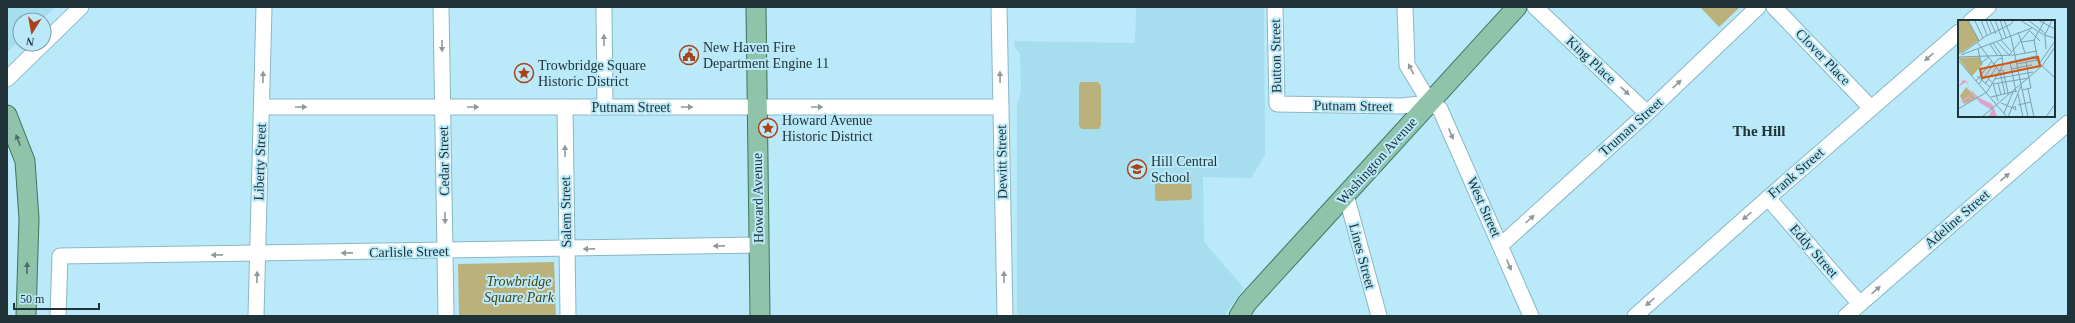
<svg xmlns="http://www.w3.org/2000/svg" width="2075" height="323" font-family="Georgia,serif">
<rect width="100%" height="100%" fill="#bae9f9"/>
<!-- built -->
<g fill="#a6def0">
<polygon points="7,7 55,7 42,20 20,20 20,41 7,52"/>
<polygon points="1136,7 1264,7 1265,155 1251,178 1203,177 1204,242 1244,288 1224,316 1017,316 1017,104 1021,92 1020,54 1015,47 1014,41 1135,43"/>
</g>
<!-- green -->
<g fill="#bbb27b">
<polygon points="1700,7 1740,7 1719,27"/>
<polygon points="1081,82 1098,82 1101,86 1101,125 1099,129 1082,129 1079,126 1079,85"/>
<polygon points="1189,174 1191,176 1192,198 1190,200 1157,201 1155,199 1155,177 1157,175"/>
<polygon points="554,262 556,316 459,316 458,264"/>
</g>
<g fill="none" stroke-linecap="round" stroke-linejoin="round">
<!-- minor casing -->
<g stroke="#8ab7c6" stroke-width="17">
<g id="minor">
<polyline points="441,7 446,316"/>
<polyline points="604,7 605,107"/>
<polyline points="999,7 1005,316"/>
<polyline points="1275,7 1277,104 1401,106 1430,103"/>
<polyline points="1405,7 1407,65 1430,103 1440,109 1531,316"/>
<polyline points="1535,7 1647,113"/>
<polyline points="1774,7 1871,108"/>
<polyline points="1971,21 1988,7"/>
<polyline points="44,43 81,7"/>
<polyline points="7,79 43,44"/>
<polyline points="262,107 1001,107"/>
<polyline points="565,107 568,316"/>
<polyline points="1346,195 1379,316"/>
<polyline points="1768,198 1860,304"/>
<polyline points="1501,245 1647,113 1758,7"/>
<polyline points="58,316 60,256 758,245"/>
<polyline points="256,316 264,7"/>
<polyline points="1635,316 1768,198 1959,32"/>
<polyline points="1846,316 2068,123"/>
</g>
</g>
<!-- major casing -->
<g stroke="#38775e" stroke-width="21">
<g id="major">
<polyline points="756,7 760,316"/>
<polyline points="7,115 25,161 29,219 26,316"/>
<polyline points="1239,316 1247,303 1517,7"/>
</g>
</g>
<!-- minor -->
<use href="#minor" stroke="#fff" stroke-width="15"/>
<!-- major -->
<use href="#major" stroke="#8fc3aa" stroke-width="19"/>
</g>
<!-- one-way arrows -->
<defs><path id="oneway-solid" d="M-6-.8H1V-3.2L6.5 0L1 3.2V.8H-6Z"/></defs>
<g fill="#90999c">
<use href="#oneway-solid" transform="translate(604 40) rotate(-91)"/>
<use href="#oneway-solid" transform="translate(442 46) rotate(89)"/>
<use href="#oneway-solid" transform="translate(1929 57) rotate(139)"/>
<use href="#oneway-solid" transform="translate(1411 69) rotate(-117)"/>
<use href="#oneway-solid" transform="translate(263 77) rotate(-89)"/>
<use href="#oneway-solid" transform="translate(1000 77) rotate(-91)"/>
<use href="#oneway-solid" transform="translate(1677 84) rotate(-44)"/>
<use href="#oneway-solid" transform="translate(1625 91) rotate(43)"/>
<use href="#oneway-solid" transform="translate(301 107)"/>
<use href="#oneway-solid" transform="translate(473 107)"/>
<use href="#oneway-solid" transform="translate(687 107)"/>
<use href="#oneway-solid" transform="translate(817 107)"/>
<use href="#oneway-solid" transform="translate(1451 134) rotate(66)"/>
<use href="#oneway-solid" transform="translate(565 151) rotate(-91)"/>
<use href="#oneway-solid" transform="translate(2005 177) rotate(-41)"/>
<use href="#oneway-solid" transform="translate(1747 216) rotate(138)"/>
<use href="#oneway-solid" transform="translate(445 218) rotate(89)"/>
<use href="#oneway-solid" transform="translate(1530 219) rotate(-42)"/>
<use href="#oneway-solid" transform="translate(719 246) rotate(179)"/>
<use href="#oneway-solid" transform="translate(589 249) rotate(179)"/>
<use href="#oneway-solid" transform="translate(347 253) rotate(179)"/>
<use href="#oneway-solid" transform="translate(217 255) rotate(179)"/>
<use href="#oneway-solid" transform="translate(1509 265) rotate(67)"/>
<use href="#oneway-solid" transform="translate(257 277) rotate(-89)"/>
<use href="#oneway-solid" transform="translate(1004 277) rotate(-91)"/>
<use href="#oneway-solid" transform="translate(1876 290) rotate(-41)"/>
<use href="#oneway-solid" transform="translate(1650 302) rotate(138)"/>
</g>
<g fill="#4c6d66">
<use href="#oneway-solid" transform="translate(18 140) rotate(-111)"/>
<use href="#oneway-solid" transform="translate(27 268) rotate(-88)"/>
</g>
<!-- icons -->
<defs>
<g id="civic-ring" transform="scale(1)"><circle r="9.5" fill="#bae9f9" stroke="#a9431a" stroke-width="1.5"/><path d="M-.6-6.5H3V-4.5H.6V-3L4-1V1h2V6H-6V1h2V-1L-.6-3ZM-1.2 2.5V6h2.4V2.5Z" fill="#a9431a"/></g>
<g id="sight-ring" transform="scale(1)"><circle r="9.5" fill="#bae9f9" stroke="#a9431a" stroke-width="1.5"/><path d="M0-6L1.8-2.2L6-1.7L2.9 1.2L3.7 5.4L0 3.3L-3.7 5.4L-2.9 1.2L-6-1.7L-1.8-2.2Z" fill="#a9431a"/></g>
<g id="school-ring" transform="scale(1)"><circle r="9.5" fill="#bae9f9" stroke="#a9431a" stroke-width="1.5"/><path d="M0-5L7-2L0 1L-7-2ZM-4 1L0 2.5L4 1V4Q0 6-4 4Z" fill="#a9431a"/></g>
</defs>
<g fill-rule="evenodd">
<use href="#civic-ring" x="689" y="55"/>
<use href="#sight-ring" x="524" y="73"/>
<use href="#sight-ring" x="768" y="128"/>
<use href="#school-ring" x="1137" y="169"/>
</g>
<g text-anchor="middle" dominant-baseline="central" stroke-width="4" stroke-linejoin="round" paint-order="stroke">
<!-- poi labels -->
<g font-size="14" fill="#203339" stroke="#bae9f9" text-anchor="start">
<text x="703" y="47">New Haven Fire<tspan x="703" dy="16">Department Engine 11</tspan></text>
<text x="538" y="65">Trowbridge Square<tspan x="538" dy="16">Historic District</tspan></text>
<text x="782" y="120">Howard Avenue<tspan x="782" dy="16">Historic District</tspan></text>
<text x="1151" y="161">Hill Central<tspan x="1151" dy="16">School</tspan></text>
</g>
<!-- street labels -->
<g font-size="14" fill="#203339" stroke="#bae9f9">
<text transform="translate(1276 56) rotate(-91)">Button Street</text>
<text transform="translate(1823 57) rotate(46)">Clover Place</text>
<text transform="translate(1591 60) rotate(43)">King Place</text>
<text transform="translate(1353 106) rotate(1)">Putnam Street</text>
<text x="631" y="107">Putnam Street</text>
<text transform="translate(1631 127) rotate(-42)">Truman Street</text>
<text transform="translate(444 161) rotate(-91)">Cedar Street</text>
<text transform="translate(1377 161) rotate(-48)">Washington Avenue</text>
<text transform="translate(260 162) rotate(-88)">Liberty Street</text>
<text transform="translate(1002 162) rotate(-91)">Dewitt Street</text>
<text transform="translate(1796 173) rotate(-41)">Frank Street</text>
<text transform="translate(758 198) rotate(-91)">Howard Avenue</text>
<text transform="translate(1484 207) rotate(66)">West Street</text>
<text transform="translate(566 212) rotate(-91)">Salem Street</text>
<text transform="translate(1957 219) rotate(-41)">Adeline Street</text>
<text transform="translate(1814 251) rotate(49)">Eddy Street</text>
<text transform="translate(409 252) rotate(-1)">Carlisle Street</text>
<text transform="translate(1362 256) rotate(75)">Lines Street</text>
</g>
<!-- park labels -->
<g font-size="14" font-style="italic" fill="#48400c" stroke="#bae9f9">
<text x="519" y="281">Trowbridge<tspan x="519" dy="16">Square Park</tspan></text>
</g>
<!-- neighbourhood labels -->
<g font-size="15" font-weight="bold" fill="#203339" stroke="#bae9f9">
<text x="1759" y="131">The Hill</text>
</g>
</g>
<!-- overview -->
<g transform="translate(1958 20)">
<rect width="97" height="97" fill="#bae9f9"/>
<path d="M0,0H10L21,20L0,35ZM21,37L25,44L14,56L0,38ZM8,67L18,78L6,84L2,76Z" fill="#bbb27b"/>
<path d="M5,60L9,61L10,67L21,78L34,84L39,96L30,97L34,90L22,83L15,74L11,76L14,73L8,62L0,67Z" fill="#dea3c9"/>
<path fill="none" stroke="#dea3c9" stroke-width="2" d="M4,82L11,76L14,80"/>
<path fill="none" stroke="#7ca0ac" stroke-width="1" d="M10,0L21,21M23,0L29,15M28,0L33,13M32,0L38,14M37,0L44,19M42,0L48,18M46,0L53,17L70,97M62,0L86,15L97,18M70,0L88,14M80,0L97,9M17,1L25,18M71,10L82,21M81,11L87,0M60,12L67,33M80,12L76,20L80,42L97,58M87,15L94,0M87,16L88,29M43,20L53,31M19,22L42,52L47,74M39,22L51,35M64,22L77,20M35,23L44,36M32,24L39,35M20,29L23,43L31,37M4,33L28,16L53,4L56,0M3,35L74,8M51,35L71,11M0,37L57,35L79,31M0,40L49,97M81,44L97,21M84,46L97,27M53,49L74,45M42,51L45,50L50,73M19,56L32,67M30,59L35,63L40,81M37,59L75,52M18,61L34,41M40,63L43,75M21,64L40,39L44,38M27,64L38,48M35,64L71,58M70,69L76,97M64,70L73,68L68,42M58,72L52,42L78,36L79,40L59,44M60,74L65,97M33,77L59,71M43,83L55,88L57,86L58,90L55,88M60,85L73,82M0,89L29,72L45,45L44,36M46,93L55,72M24,97L84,46M50,97L63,66M88,97L97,84"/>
<path fill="#d45510" fill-opacity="0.15" stroke="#d45510" stroke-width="2" d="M80,37L82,46L24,58L22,49Z"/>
<rect width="97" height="97" fill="none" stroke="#203339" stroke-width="2"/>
</g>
<!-- border -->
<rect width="2075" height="323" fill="none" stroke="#203339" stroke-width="16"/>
<!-- north arrow -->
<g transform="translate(32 32) rotate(191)"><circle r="19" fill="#bae9f9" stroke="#7ca0ac"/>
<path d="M0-3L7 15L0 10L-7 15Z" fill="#a9431a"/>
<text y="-6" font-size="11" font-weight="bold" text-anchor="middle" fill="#203339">N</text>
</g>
<!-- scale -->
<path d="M14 303v6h85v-6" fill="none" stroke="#203339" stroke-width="2"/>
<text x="20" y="303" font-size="12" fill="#203339" stroke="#bae9f9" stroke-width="3" paint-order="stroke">50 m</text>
</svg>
